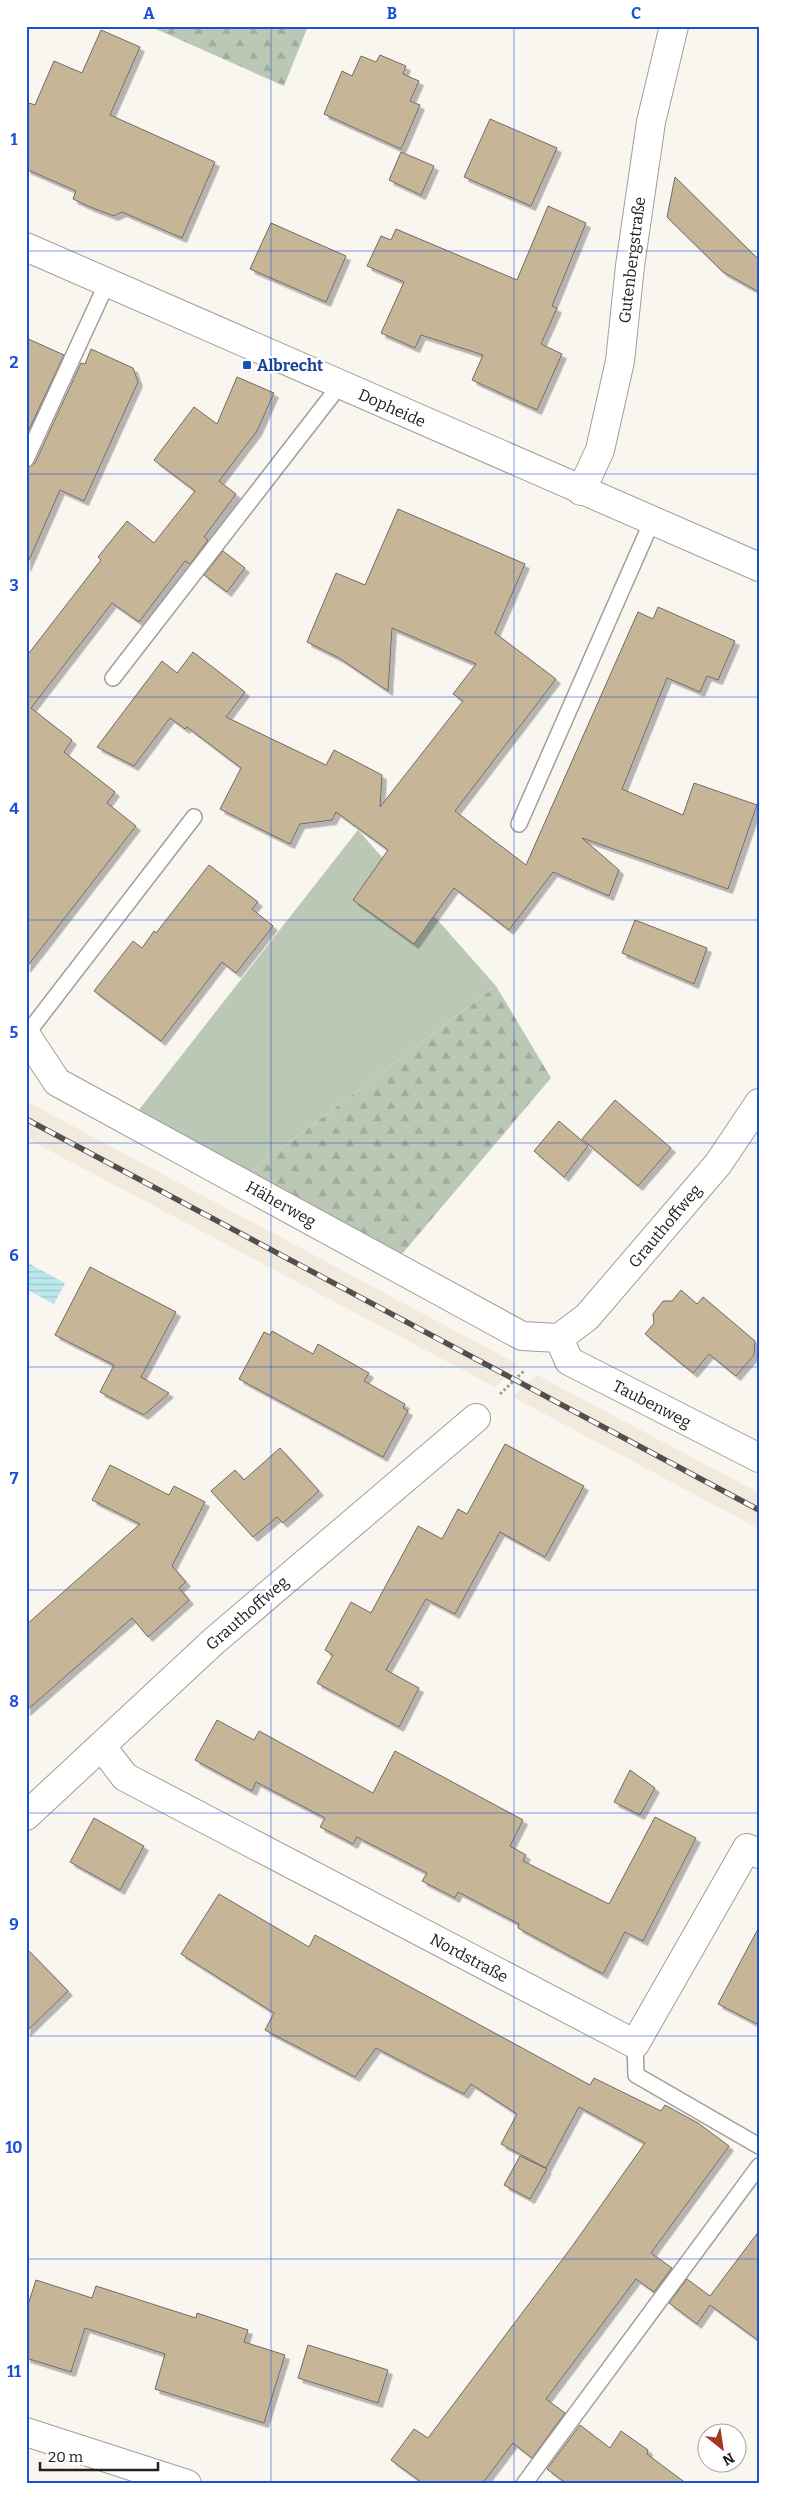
<svg xmlns="http://www.w3.org/2000/svg" width="785" height="2510" font-family="Bitter,serif">
<defs>
<pattern id="forest-firs" width="22" height="20" patternUnits="userSpaceOnUse" patternTransform="scale(1.25)"><rect width="22" height="20" fill="#bcc8b6"/><path d="M5 1l3.5 6h-7zM16 11l3.5 6h-7z" fill="#a1ac9c"/></pattern>
<pattern id="water-rules" width="6" height="5" patternUnits="userSpaceOnUse" patternTransform="scale(1.25)"><rect width="6" height="5" fill="#bce7ed"/><path d="M0 2.5h6" fill="none" stroke="#a1c6cb"/></pattern>
<filter id="shadow"><feDropShadow dx="4.5" dy="4.5" stdDeviation="0" flood-color="#0004"/></filter>
</defs>
<rect width="100%" height="100%" fill="#f9f5ef"/>
<!-- built -->
<g fill="#f2eadd">
<polygon points="26,1101 519,1365 495,1387 26,1138"/>
<polygon points="537,1375 759,1493 759,1529 513,1397"/>
</g>
<!-- green -->
<polygon fill="#bcc8b6" points="358,830 496,986 250,1172 138,1111"/>
<!-- forest -->
<g fill="url(#forest-firs)">
<polygon points="149,26 308,26 284,86"/>
<polygon points="496,986 551,1078 402,1254 250,1172"/>
</g>
<!-- water -->
<polygon fill="url(#water-rules)" points="26,1262 65,1283 54,1304 26,1289"/>
<!-- building -->
<g fill="#c7b598" stroke="#6f6c67" filter="url(#shadow)">
<polygon points="101,30 140,47 110,115 215,162 182,238 122,212 114,216 90,207 73,199 76,191 26,169 26,102 35,105 54,61 82,73"/>
<polygon points="380,55 406,66 403,74 419,81 410,101 420,105 401,149 324,114 342,71 352,76 361,56 376,62"/>
<polygon points="490,119 557,148 531,206 464,177"/>
<polygon points="401,152 434,166 421,195 389,180"/>
<polygon points="675,177 759,260 759,292 723,272 667,217"/>
<polygon points="548,206 586,223 552,306 557,308 541,344 562,354 537,410 472,380 483,355 421,335 415,348 381,333 404,282 367,266 381,236 391,240 396,229 517,280"/>
<polygon points="271,223 346,256 326,302 250,269"/>
<polygon points="26,338 64,355 26,436"/>
<polygon points="91,349 133,368 138,382 84,501 60,490 26,567 26,468 35,463 81,363 85,364"/>
<polygon points="237,377 274,393 257,431 219,481 236,494 204,537 208,540 190,564 185,561 139,622 112,603 31,708 72,740 64,752 115,792 107,803 136,826 26,968 26,657 101,560 98,557 127,521 154,543 195,491 154,460 194,407 217,424"/>
<polygon points="398,509 525,564 495,633 556,679 455,811 526,865 638,612 653,619 658,607 735,641 718,680 707,676 700,692 667,678 622,789 683,815 694,783 757,805 728,889 582,838 619,870 609,896 553,872 509,930 454,888 414,944 353,900 388,850 336,812 332,820 300,824 290,844 220,809 241,768 187,727 185,729 170,718 134,766 97,747 162,661 177,673 193,652 245,692 226,717 326,765 334,750 382,775 380,807 463,701 453,694 476,664 392,628 388,691 339,658 307,642 336,573 365,585"/>
<polygon points="223,551 245,568 227,592 204,575"/>
<polygon points="209,865 258,902 252,909 273,926 236,973 222,962 161,1041 94,991 133,941 142,948 154,931 156,933"/>
<polygon points="635,920 707,948 694,984 622,953"/>
<polygon points="615,1100 671,1148 638,1186 582,1139"/>
<polygon points="559,1121 588,1146 564,1177 534,1151"/>
<polygon points="90,1267 176,1312 141,1377 169,1393 144,1415 100,1392 114,1365 55,1335"/>
<polygon points="681,1290 697,1304 703,1297 755,1341 754,1355 736,1376 709,1354 693,1373 645,1334 654,1323 653,1314 663,1301 672,1301"/>
<polygon points="272,1331 313,1354 318,1344 369,1373 364,1381 405,1404 403,1408 408,1411 383,1457 239,1379 264,1332 270,1335"/>
<polygon points="505,1444 584,1486 545,1557 500,1532 455,1614 426,1599 386,1670 419,1688 399,1727 317,1683 333,1655 325,1650 351,1602 371,1613 418,1526 442,1539 458,1509 467,1514"/>
<polygon points="280,1448 319,1491 283,1523 277,1517 253,1537 211,1491 235,1470 244,1480"/>
<polygon points="110,1465 169,1495 174,1486 205,1502 172,1566 186,1582 179,1588 189,1600 148,1637 132,1618 26,1711 26,1625 140,1524 92,1500"/>
<polygon points="217,1720 254,1740 259,1731 373,1793 395,1751 523,1820 510,1846 526,1855 523,1861 609,1904 655,1817 696,1838 643,1941 625,1932 603,1974 518,1928 519,1924 458,1892 455,1898 422,1881 427,1873 357,1837 353,1844 334,1834 320,1827 325,1818 256,1782 252,1791 195,1760"/>
<polygon points="630,1770 655,1788 640,1815 614,1802"/>
<polygon points="94,1818 144,1846 120,1890 70,1862"/>
<polygon points="219,1894 309,1947 315,1935 590,2085 594,2078 661,2111 665,2105 698,2123 729,2146 651,2253 672,2268 654,2292 636,2279 546,2399 565,2413 532,2458 513,2443 482,2484 424,2484 391,2460 414,2429 428,2438 571,2248 645,2143 579,2107 546,2168 501,2144 517,2114 471,2084 464,2094 376,2048 355,2077 265,2030 274,2013 181,1954"/>
<polygon points="759,1927 759,2025 718,2004"/>
<polygon points="26,1948 68,1991 26,2032"/>
<polygon points="520,2156 547,2169 530,2199 504,2185"/>
<polygon points="759,2231 759,2341 710,2305 697,2324 669,2303 687,2279 710,2296"/>
<polygon points="36,2280 92,2298 96,2286 196,2318 197,2313 248,2330 244,2342 285,2355 264,2423 155,2389 165,2354 85,2328 71,2372 26,2358 26,2311"/>
<polygon points="308,2345 388,2370 378,2403 298,2378"/>
<polygon points="580,2425 610,2448 621,2431 648,2450 647,2454 687,2484 567,2484 547,2469"/>
</g>
<g fill="none" stroke-linecap="round" stroke-linejoin="round">
<!-- lane casing -->
<g stroke="#a29f99" stroke-width="18">
<g id="lane">
<polyline points="26,459 107,283"/>
<polyline points="113,678 340,385"/>
<polyline points="519,824 652,521"/>
<polyline points="26,1035 194,817"/>
<polyline points="635,2044 636,2075 759,2146"/>
<polyline points="524,2484 759,2166"/>
</g>
</g>
<!-- street casing -->
<g stroke="#a29f99" stroke-width="30">
<g id="street">
<polyline points="26,247 759,567"/>
<polyline points="581,491 600,450 620,361 630,266 651,122 674,26"/>
<polyline points="26,1035 57,1082 522,1336 559,1338"/>
<polyline points="559,1338 587,1317 718,1164 759,1103"/>
<polyline points="559,1338 569,1361 759,1458"/>
<polyline points="102,1747 125,1777 635,2044 747,1848 759,1854"/>
<polyline points="26,1816 214,1641 476,1418"/>
<polyline points="26,2432 187,2484"/>
</g>
</g>
<!-- path -->
<polyline stroke="#9e9b97" stroke-width="3" stroke-dasharray="2.5 2.5" stroke-linecap="butt" points="500,1394 524,1371"/>
<!-- lane -->
<use href="#lane" stroke="#fff" stroke-width="15"/>
<!-- street -->
<use href="#street" stroke="#fff" stroke-width="28"/>
<!-- rail casing -->
<g stroke="#52504d" stroke-width="5.5">
<polyline id="rail" points="26,1119 759,1510"/>
</g>
<!-- rail -->
<use href="#rail" stroke="#fff" stroke-width="4" stroke-dasharray="11" stroke-linecap="butt"/>
</g>
<!-- grid -->
<path fill="none" stroke="#1d4ed8" stroke-width="1" stroke-opacity="0.55" d="M271,26V2484M514,26V2484M26,251H759M26,474H759M26,697H759M26,920H759M26,1143H759M26,1367H759M26,1590H759M26,1813H759M26,2036H759M26,2259H759"/>
<!-- markers -->
<rect fill="#1a4fb4" stroke="#fff" stroke-width="2" x="242" y="360" width="10" height="10" rx="2.5"/>
<g text-anchor="middle" dominant-baseline="central" stroke-width="4.5" stroke-linejoin="round" paint-order="stroke">
<!-- street labels -->
<g font-size="16" fill="#23211f" stroke="#fff">
<text transform="translate(632 260) rotate(-83)">Gutenbergstraße</text>
<text transform="translate(392 408) rotate(24)">Dopheide</text>
<text transform="translate(281 1204) rotate(29)">Häherweg</text>
<text transform="translate(665 1226) rotate(-50)">Grauthoffweg</text>
<text transform="translate(652 1404) rotate(27)">Taubenweg</text>
<text transform="translate(247 1613) rotate(-41)">Grauthoffweg</text>
<text transform="translate(469 1958) rotate(28)">Nordstraße</text>
</g>
<!-- transit labels -->
<g font-size="16" font-weight="bold" fill="#164399" stroke="#fff" text-anchor="start">
<text x="257" y="365">Albrecht</text>
</g>
</g>
<!-- border -->
<rect width="785" height="2510" fill="none" stroke="#ffffff" stroke-width="55"/>
<!-- north arrow -->
<g transform="translate(722 2448) rotate(150)"><circle r="24" fill="#ffffff" stroke="#a7a6a5"/>
<path d="M0-4L9 19L0 12L-9 19Z" fill="#a1381f"/>
<text y="-8" font-size="14" font-weight="bold" text-anchor="middle" fill="#23211f">N</text>
</g>
<!-- scale -->
<path d="M40 2462v8h118v-8" fill="none" stroke="#23211f" stroke-width="2.5"/>
<text x="48" y="2462" font-size="15" fill="#23211f" stroke="#ffffff" stroke-width="4" paint-order="stroke">20 m</text>
<rect x="28" y="28" width="730" height="2454" fill="none" stroke="#1d4ed8" stroke-width="2"/>
<g font-size="16" text-anchor="middle" font-weight="bold" fill="#1d4ed8">
<text x="149" y="19">A</text>
<text x="392" y="19">B</text>
<text x="636" y="19">C</text>
<text x="14" y="145">1</text>
<text x="14" y="368">2</text>
<text x="14" y="591">3</text>
<text x="14" y="814">4</text>
<text x="14" y="1038">5</text>
<text x="14" y="1261">6</text>
<text x="14" y="1484">7</text>
<text x="14" y="1707">8</text>
<text x="14" y="1930">9</text>
<text x="14" y="2153">10</text>
<text x="14" y="2377">11</text>
</g>
</svg>
